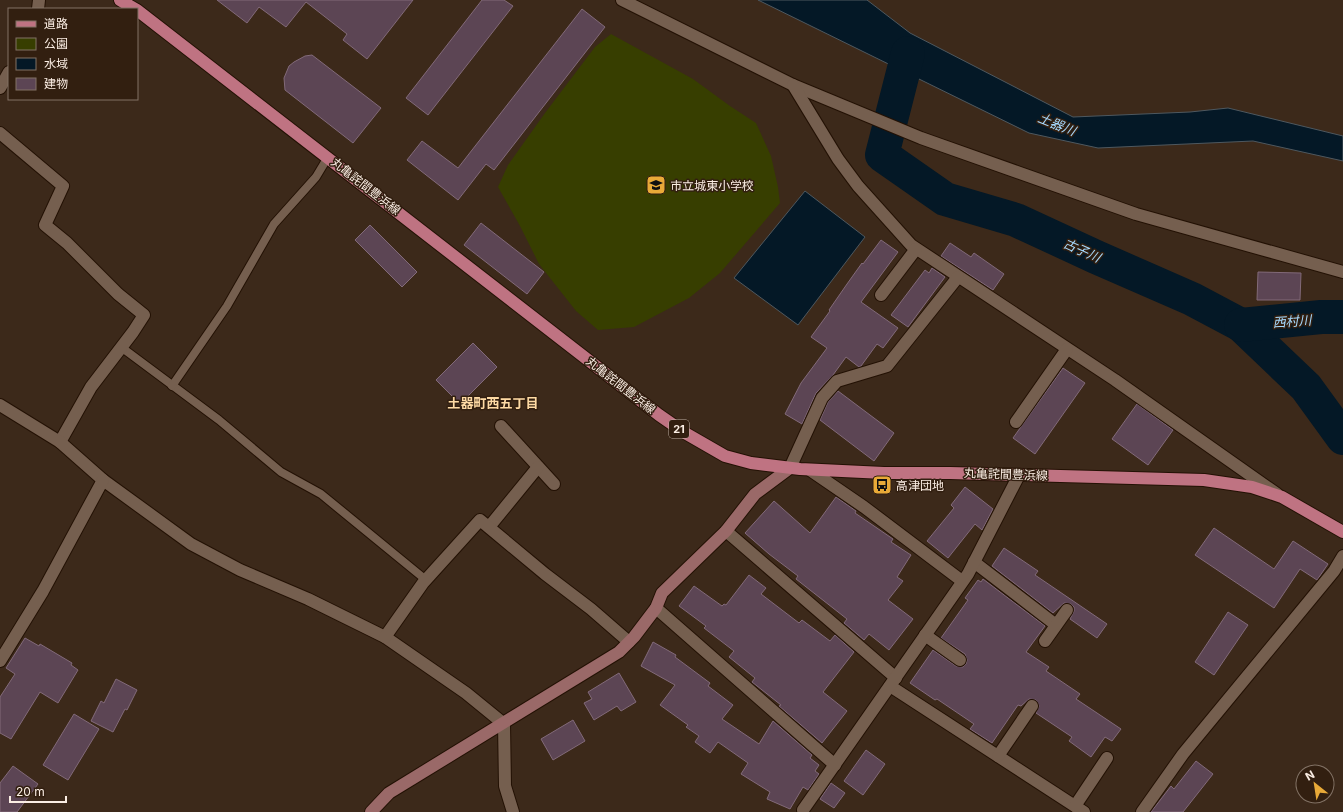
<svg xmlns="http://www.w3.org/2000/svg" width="1343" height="812" font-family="Inter,'Noto Sans JP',sans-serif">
<rect width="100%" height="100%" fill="#3c291a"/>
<!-- green -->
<polygon fill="#373e00" points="611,34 693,79 730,106 756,123 771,156 778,187 780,203 720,273 689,298 634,327 598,330 576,311 539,264 520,226 498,187 508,165 545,113 595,47"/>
<!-- water -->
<g fill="#041826" stroke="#4e585f">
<polygon points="758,0 867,0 910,33 1073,117 1190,112 1228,108 1343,136 1343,161 1253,141 1098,148 1029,133"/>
<polygon points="805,191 865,237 798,325 734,278"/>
</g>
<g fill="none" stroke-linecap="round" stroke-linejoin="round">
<!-- river -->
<g stroke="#041826" stroke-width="34">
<polyline points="908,53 882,155 945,199 1016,220 1096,257 1192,299 1241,325 1306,387 1343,438"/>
<polyline points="1241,325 1321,317 1343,317"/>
</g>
</g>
<!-- building -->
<g fill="#5c4554" stroke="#826a79">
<polygon points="217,0 413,0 367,59 343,40 347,34 306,2 286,27 259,7 247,23"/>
<polygon points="482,0 504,0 513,6 428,115 406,98"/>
<polygon points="582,9 605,27 494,170 486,164 458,200 407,160 422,141 458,168"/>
<polygon points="312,55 381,108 353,143 285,90 284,78 289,66 294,62 305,56"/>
<polygon points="481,223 544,272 527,294 464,245"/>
<polygon points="370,225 417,272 402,287 355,240"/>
<polygon points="881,240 898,252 861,302 898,328 883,348 877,344 861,366 859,367 846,357 833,375 816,393 802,424 785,414 801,383 827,348 811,337 830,311 829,310 847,284 862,263 863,264"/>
<polygon points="950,243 971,257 974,253 1004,274 993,290 941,256"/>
<polygon points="932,268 945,277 908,327 891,315 925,270 929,273"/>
<polygon points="1258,272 1301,273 1300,300 1257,300"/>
<polygon points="473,343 497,367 460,404 436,380"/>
<polygon points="1063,368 1085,383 1035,454 1013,438"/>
<polygon points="838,391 894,433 874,461 820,420 828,402"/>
<polygon points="1137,404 1173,430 1148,465 1112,439"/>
<polygon points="965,487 993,509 982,530 975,524 948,558 927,541 954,508 951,505"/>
<polygon points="836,497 856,511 855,513 893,539 891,542 911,555 897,577 903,581 888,600 913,619 889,650 869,634 864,640 844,623 847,619 796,579 798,576 769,554 745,533 774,501 810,533"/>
<polygon points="1214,528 1274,569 1293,541 1328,564 1317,580 1300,569 1274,608 1195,555"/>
<polygon points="1004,548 1038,571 1035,575 1107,624 1097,638 1070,619 1074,611 1074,607 1071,604 1064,603 1053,613 992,566"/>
<polygon points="749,575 766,588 761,594 799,623 802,620 830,641 835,635 854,652 823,692 847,711 822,743 779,706 781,705 752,682 755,678 729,657 734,651 704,628 706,626 679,606 694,586 722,606 724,604 726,605"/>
<polygon points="983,579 1045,626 1026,652 1049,667 1046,671 1080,694 1076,699 1121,729 1112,741 1105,737 1091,757 1069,741 1072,737 1036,713 1039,706 1036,700 1029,699 1021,706 1018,705 992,743 970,729 974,724 937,699 935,700 910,683 933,650 956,666 963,667 966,664 967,660 965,654 941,638 968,600 965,598 978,580 981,582"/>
<polygon points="1228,612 1248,625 1214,675 1195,662"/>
<polygon points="25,638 39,646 40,644 72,663 71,665 78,670 58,703 40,692 11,739 0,733 0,697 15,674 6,668"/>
<polygon points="653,642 676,655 675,657 710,683 708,686 733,705 722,719 759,744 773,721 812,755 810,758 819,765 815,771 819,774 808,790 803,787 790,809 767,799 770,792 741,774 748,763 718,742 710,753 695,742 699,736 686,727 688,725 660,705 675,685 641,666"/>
<polygon points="619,673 636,702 621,711 617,706 594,720 584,703 592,699 588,692"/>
<polygon points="116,679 137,690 127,710 125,709 113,732 91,721 101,701 104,703"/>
<polygon points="74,714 99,729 68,780 43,765"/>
<polygon points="573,720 585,741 553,760 541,739"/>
<polygon points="866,750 885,764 863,795 844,781"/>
<polygon points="1196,761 1213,774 1183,812 1151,812 1171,786 1174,789"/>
<polygon points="13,766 38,784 17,812 0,812 0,783"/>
<polygon points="831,783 845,793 834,808 820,799"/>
</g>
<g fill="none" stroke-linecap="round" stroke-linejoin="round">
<!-- lane casing -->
<g stroke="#231104" stroke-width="10">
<g id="lane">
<polyline points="121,347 219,420 281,472 321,494 426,580"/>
<polyline points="172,386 227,306 274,224 316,177 328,157"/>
</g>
</g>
<!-- street casing -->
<g stroke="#231104" stroke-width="14">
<g id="street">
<polyline points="622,0 793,85 921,138 1136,214 1343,272"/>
<polyline points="38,9 39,0"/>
<polyline points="793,85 838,159 858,186 911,245 1115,380 1277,494"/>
<polyline points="0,88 9,72"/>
<polyline points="0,133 63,186 45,225 67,243 118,294 144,315 133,332 91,387 60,442"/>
<polyline points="881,295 916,249"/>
<polyline points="0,405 60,442 103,480 191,544 240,570 308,599 385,637 466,693 504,724 505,786 513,812"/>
<polyline points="1016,422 1067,349"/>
<polyline points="501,426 554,484"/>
<polyline points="790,468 822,398 837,381 887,366 958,277"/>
<polyline points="810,470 864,507 962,581"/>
<polyline points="489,527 538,467"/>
<polyline points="726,531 896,678"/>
<polyline points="974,562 1056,625"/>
<polyline points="656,608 835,765"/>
<polyline points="925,635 960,660"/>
<polyline points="385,637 423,583 480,520 545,574 591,609 629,642"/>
<polyline points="1045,641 1067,610"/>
<polyline points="0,661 43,591 103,480"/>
<polyline points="890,686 1084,812"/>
<polyline points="998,756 1032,706"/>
<polyline points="1075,806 1107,758"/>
<polyline points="803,810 968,574 1019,475"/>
<polyline points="1142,812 1183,754 1334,571 1343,556"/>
</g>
</g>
<!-- secondary casing -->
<g stroke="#231104" stroke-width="14">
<polyline id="secondary" points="371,812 389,793 619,652 634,637 656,608 662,593 726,531 755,494 790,468"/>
</g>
<!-- primary casing -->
<g stroke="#231104" stroke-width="14">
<g id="primary">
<polyline points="120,0 135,9"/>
<polyline points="137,10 659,415 685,433 725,456 751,463 800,469 884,473 950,473 1204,480 1252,487 1282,497 1343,532"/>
</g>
</g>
<!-- lane -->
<use href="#lane" stroke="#755f4f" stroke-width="8"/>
<!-- street -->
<use href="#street" stroke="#755f4f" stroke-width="12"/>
<!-- secondary -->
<use href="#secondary" stroke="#9a6968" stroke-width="12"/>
<!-- primary -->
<use href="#primary" stroke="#bf7382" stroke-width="12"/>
</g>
<!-- icons -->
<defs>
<g id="school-square" transform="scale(1)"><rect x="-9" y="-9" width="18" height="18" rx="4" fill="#e9aa38" stroke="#321f10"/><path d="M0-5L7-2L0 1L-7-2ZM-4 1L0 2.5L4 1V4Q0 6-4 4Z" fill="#111"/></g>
<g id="bus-square" transform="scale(1)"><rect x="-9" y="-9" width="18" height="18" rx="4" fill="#e9aa38" stroke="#321f10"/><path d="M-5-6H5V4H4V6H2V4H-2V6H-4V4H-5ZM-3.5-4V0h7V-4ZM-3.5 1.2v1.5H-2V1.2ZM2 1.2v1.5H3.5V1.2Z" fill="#111"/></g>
</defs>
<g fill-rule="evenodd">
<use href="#school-square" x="656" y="185"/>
<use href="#bus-square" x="882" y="485"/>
</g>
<g text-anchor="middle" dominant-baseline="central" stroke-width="3" stroke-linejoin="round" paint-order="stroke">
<!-- shield labels -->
<rect fill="#321f10" stroke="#bfb0a4" stroke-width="1" x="669" y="420" width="20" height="18" rx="3"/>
<g font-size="11" font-weight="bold" fill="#fbeee4">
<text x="679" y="429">21</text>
</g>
<!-- poi labels -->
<g font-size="12" fill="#fbeee4" stroke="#321f10" text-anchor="start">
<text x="670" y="185">市立城東小学校</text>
<text x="896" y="485">高津団地</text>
</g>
<!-- street labels -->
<g font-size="12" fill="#fbeee4" stroke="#321f10">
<text transform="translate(366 186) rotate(38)">丸亀詫間豊浜線</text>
<text transform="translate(621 385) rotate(38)">丸亀詫間豊浜線</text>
<text transform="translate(1006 474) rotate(2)">丸亀詫間豊浜線</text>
</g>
<!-- water labels -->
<g font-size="13" font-style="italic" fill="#a5d9fe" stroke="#321f10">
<text transform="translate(1057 124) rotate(22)">土器川</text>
<text transform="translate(1082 250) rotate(24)">古子川</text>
<text transform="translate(1292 321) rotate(-4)">西村川</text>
</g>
<!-- neighbourhood labels -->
<g font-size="13" font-weight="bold" fill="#fedaa4" stroke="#321f10">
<text x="493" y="403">土器町西五丁目</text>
</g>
</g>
<!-- legend -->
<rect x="8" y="8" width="130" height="92" fill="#321f10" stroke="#827265"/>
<rect x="16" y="21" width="20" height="6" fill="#bf7382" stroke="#827265"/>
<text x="44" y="28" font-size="12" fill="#fbeee4">道路</text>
<rect x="16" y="38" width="20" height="12" fill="#373e00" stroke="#827265"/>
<text x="44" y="48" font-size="12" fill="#fbeee4">公園</text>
<rect x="16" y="58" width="20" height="12" fill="#041826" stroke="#827265"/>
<text x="44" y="68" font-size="12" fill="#fbeee4">水域</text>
<rect x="16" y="78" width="20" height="12" fill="#5c4554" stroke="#827265"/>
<text x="44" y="88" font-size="12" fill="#fbeee4">建物</text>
<!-- north arrow -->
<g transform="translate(1315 784) rotate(330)"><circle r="19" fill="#321f10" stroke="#827265"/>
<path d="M0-3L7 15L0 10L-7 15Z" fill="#e9aa38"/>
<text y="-6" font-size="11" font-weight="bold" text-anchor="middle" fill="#fbeee4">N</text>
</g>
<!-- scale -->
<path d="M10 796v6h56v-6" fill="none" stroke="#fbeee4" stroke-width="2"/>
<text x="16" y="796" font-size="12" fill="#fbeee4" stroke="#321f10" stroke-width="3" paint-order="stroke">20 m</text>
</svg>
